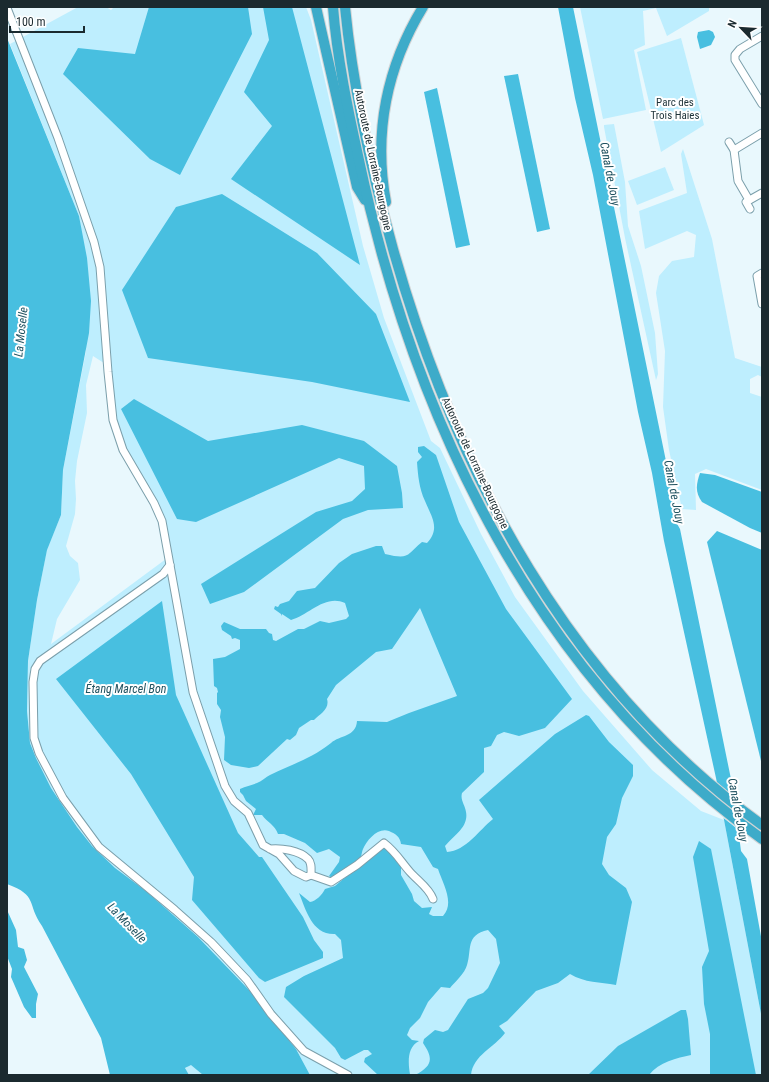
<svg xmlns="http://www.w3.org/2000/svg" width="769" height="1082" font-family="'Roboto Condensed',sans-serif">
<rect width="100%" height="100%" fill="#e9f8fd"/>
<!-- green -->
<g fill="#beeefe" fill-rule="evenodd">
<path d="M78,7H106L111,10L114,7H306L311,20L363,246L384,318L431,441L440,448L481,534L515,597L583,691L652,770L701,811L724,820L762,1019V1075H310L296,1049L249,990L198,937L146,891L114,868L92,846L77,827L51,788L36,758L30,743L27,711L28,661L37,600L47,549L61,515L63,470L86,351L87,271L79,216L10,44ZM93,356L107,365L113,420L123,450L162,521L170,556L51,644L57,619L80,580L78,563L70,556L66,546L75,514L76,499L75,481L77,461L87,413L86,385Z"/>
<polygon points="580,7 709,7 709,11 667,36 656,8 643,11 645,45 634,50 646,110 603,119"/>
<polygon points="681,38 704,125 661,152 637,52"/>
<polygon points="614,124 625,182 628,226 641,266 655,333 658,374 656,380 625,238 604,127 604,125"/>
<polygon points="683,149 712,239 735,358 762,367 762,377 758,375 750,379 750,393 762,397 762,490 706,469 695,474 696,510 682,509 669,450 663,407 665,351 656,293 659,276 672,261 694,257 696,235 687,231 645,249 639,211 687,193 681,154"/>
<polygon points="665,167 674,190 637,205 628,181"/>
<polygon points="189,1065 192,1065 203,1075 189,1075 185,1069"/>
</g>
<!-- water -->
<g fill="#48bfe0">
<polygon points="149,7 248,7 252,34 180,175 150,159 63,74 78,48 135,54"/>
<polygon points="263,7 292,7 360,265 231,179 272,126 244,92 269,40"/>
<polygon points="558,7 573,7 676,510 676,522 680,529 732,784 729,793 738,828 741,851 747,859 762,942 762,1019 716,778 664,541 652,473 638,412 593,175 575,98"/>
<polygon points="709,30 713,32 715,37 711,45 700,49 697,37 698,32"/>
<path d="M7,38L79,216L87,258L91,301L89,333L63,470L61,515L47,550L37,600L28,661L27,711L30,743L36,758L51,788L77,827L92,846L115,868L146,891L198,937L249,990L296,1049L310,1075H203L191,1065L185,1068L189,1075H110L101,1038L42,926C26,903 39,896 7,884Z"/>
<polygon points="518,74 550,229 537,232 504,76"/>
<polygon points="437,88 470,245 456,248 424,92"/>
<polygon points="222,194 317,253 376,314 410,402 312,382 148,358 122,290 176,207"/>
<polygon points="134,399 208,441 302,425 364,441 397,466 402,493 403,508 368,510 343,519 244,592 210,604 201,584 316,512 352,501 365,489 364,466 339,458 196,522 177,519 121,409"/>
<path d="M424,446L436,455L459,522L506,609L572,699L545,728L519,736L504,732L497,735L491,746L484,748V772L462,793C460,800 465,805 466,812C469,827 453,836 445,846L447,852C466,851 479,830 493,819L479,800L555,734L586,715L589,716L609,742L633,765V776L622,798L616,824L607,837L602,864L609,875L626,888L632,902L616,985C600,982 585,983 570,974L558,983L536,991L507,1021L499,1026L505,1033C495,1047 473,1055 471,1075H415C432,1066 434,1059 423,1043L424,1039L435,1030L443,1032L448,1030L468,999L483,993L488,988L500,963L496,939L488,930C465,935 472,950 467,965C465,973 455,982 450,988L441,987L428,1002L420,1018L410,1028L407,1035L412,1040L419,1041C407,1047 408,1063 410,1074L413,1075H378L364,1062L365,1058L372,1054L368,1050H364L345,1060L341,1058L335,1048L284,997L286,987L304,976L343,958L341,940L335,934C312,935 306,910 299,893L310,902C316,901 322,895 325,889L335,886L384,845L393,853L401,867V875L412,894L414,901L422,908L432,907L429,914L433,916H443C455,903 443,884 438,869L433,867L421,847L401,844C400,837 396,834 389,831C378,827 367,840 363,849C361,854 362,857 358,861C355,864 338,874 332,878L329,876L339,862L340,857L329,849L317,853L305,843L284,834H278C275,825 267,822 262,815H253L256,809L246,801L243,795L240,792V789C246,786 252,785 257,783C262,781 266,777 270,775C294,763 309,760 331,743C340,735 356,737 357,721L387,722L409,713L457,696L420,608L392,649L376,652L336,685L327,699C330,709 320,714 314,720H311L299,728L296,735L290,740L287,739L258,766L249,768L231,765L224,760L225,737L220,717L221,710L217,704V693L218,692L217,688L214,686L213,659L225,657L240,649V640L235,638L232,639L231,636L222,630L221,626L224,622L240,629H266L269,633L272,634L273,640L276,641L298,629H304L320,621L329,623L346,619L349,616L345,603C325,594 309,615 291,620L282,614L281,616V614L274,609L275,606L278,607L280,604L289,601L297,591L315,588L339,563L352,554L376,546H382L385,554C410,560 406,555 422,542L427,543C441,528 431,516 425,501C419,488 418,475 417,462L422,457L418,452V447Z"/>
<path d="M700,473L715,475L762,492V533L750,528L702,502C695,492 696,485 700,473Z"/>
<polygon points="717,531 762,550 762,765 707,542"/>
<polygon points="162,601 176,695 238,833 259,857 262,857 303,917 314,940 323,952 323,958 265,982 259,978 192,900 194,877 131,774 56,679"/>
<polygon points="699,841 711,849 756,1075 710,1075 710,1034 704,1004 702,967 709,951 693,857"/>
<polygon points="7,910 16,930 18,947 24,949 27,960 24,967 38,994 36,1004 36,1018 32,1018 24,1007 11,977 12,969 7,956"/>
<path d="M681,1010H686L688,1019L691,1055C677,1058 659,1062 649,1075H588L618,1046Z"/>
</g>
<!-- pier -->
<polygon fill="#e9f8fd" points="714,780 731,794 740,831 721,816"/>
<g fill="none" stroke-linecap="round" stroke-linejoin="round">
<!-- minor casing -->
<g stroke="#7b9fab" stroke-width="9">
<g id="minor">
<path d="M7,8L58,138L94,242L100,267L108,372L113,420L123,450L154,503L162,521L193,692L225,786L234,801L248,813L263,845L279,854L294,871L306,877L311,875C311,869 312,863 308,859C299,850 281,848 270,849"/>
<polyline points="762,36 740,49 735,55 735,60 762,104"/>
<polyline points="729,142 734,150 738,181 749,200"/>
<polyline points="734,150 762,133"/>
<polyline points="750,209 746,202 762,193"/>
<polyline points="762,273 757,276 762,304"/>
<polyline points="170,565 163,574 40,661 35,669 33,682 34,738 39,753 63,798 99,847 175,910 211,942 247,980 271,1014 304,1051 348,1075"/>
<path d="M311,875L331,882L357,865L384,843C396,852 401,862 410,872C418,881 429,888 433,899"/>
</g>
</g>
<!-- highway casing -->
<g stroke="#d1d4d5" stroke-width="12">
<g id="highway">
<polyline points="316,7 357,187 365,200"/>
<path d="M333,7C337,58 348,110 359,160C415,424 538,679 762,839"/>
<path d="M345,7C353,89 371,170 393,249C456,473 570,686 762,825"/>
<path d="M386,202C373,133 387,66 423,7"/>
</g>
</g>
<!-- minor -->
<use href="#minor" stroke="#fff" stroke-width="7"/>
<!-- highway -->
<use href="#highway" stroke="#3dabc9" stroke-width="10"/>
</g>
<g text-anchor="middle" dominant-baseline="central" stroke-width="4" stroke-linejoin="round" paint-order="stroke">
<!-- park labels -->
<g font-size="11" fill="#1e3339" stroke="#fff">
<text x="675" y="102">Parc des<tspan x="675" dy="13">Trois Haies</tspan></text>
</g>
<!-- street labels -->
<g font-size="11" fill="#1b2a2f" stroke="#fff">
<text transform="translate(373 160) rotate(78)">Autoroute de Lorraine-Bourgogne</text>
<text transform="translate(475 463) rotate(65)">Autoroute de Lorraine-Bourgogne</text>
</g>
<!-- water labels -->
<g font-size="12" font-style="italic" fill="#205260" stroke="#fff">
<text transform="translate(610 174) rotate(79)">Canal de Jouy</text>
<text transform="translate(21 332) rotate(-84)">La Moselle</text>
<text transform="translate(674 492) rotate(79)">Canal de Jouy</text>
<text x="126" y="689">Étang Marcel Bon</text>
<text transform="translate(738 810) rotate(79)">Canal de Jouy</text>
<text transform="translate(127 923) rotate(46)">La Moselle</text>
</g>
</g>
<!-- border -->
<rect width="769" height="1082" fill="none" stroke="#1b2a2f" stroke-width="16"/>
<!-- north arrow -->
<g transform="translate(741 28) rotate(295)" stroke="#ffffff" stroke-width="3" paint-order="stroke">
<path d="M0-3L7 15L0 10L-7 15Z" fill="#1b2a2f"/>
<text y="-6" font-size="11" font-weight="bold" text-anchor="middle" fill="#1b2a2f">N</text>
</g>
<!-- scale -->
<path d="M10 26v6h74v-6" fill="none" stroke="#1b2a2f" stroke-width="2"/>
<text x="16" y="26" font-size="12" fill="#1b2a2f" stroke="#ffffff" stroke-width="3" paint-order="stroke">100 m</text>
</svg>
